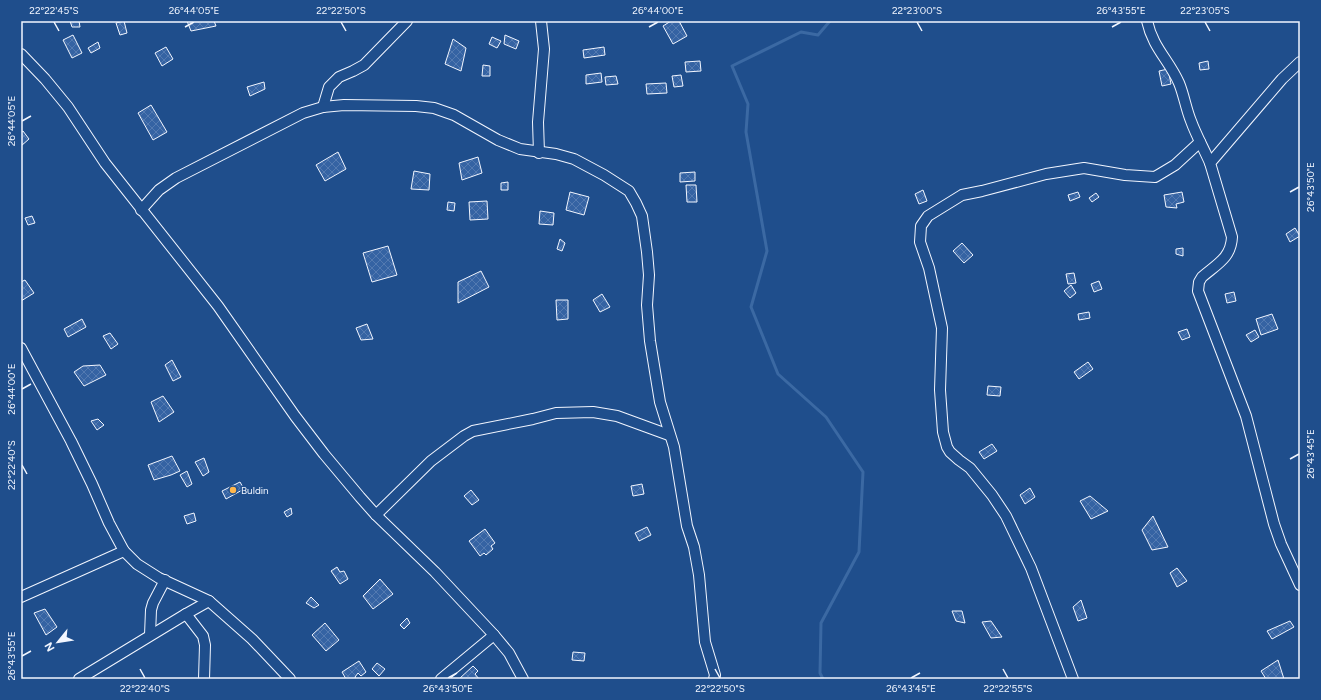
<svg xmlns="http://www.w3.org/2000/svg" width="1321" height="700" font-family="Figtree,sans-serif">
<defs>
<pattern id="building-cross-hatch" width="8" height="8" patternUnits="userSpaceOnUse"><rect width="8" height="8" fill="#3563a3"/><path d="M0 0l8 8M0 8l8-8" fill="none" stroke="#537ab1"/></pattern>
</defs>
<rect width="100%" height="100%" fill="#1f4e8c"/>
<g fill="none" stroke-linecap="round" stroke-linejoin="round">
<!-- stream -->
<polyline stroke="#3b69a3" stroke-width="3" points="823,679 820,673 821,623 859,552 863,472 826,417 778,374 751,307 767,251 746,132 748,104 732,66 801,32 818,35 830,21"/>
</g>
<!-- building -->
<g fill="url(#building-cross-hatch)" stroke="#f2f6ff">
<polygon points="70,21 79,21 80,27 72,27"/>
<polygon points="124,21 127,33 120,35 116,23"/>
<polygon points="187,21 214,21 216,26 191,31"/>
<polygon points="671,21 679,21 687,36 673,44 663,26"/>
<polygon points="73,35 82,53 72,58 63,40"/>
<polygon points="505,35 519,41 516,49 504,44"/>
<polygon points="492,37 501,41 497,48 489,44"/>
<polygon points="453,39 466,48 461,71 445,64"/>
<polygon points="98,42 100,48 91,53 88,48"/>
<polygon points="166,47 173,59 162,66 155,53"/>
<polygon points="604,47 605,55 584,58 583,50"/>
<polygon points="700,61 701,71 686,72 685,62"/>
<polygon points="1208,61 1209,69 1200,70 1199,63"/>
<polygon points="483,65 490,66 490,76 482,76"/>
<polygon points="1168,69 1171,84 1162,86 1159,71"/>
<polygon points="601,73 602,82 586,84 586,75"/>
<polygon points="681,75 683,86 674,87 672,76"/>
<polygon points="616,76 618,84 606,85 605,77"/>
<polygon points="264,82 265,89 250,96 247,87"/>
<polygon points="666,83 667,93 647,94 646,84"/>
<polygon points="151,105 167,132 153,140 138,113"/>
<polygon points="23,131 29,139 21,146 21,132"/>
<polygon points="338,152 346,169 325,181 316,165"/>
<polygon points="478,157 482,173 462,180 459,163"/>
<polygon points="414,171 430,174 429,190 411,189"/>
<polygon points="695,172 695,181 680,182 680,173"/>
<polygon points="508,182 508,190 501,190 501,183"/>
<polygon points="686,185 696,185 697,202 687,202"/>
<polygon points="923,190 927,201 919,204 915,194"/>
<polygon points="570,192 589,197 584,215 566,210"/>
<polygon points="1078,192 1080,197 1070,201 1068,195"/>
<polygon points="1182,192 1184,202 1176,204 1177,208 1166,207 1164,195"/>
<polygon points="1096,193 1099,197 1092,202 1089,198"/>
<polygon points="487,201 488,219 470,220 469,202"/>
<polygon points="448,202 455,203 454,211 447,210"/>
<polygon points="540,211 554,213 553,225 539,224"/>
<polygon points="32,216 35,223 28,225 25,218"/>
<polygon points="1295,228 1300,236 1290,242 1286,234"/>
<polygon points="560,239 565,243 562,251 557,249"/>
<polygon points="962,243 973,255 964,263 953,251"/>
<polygon points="388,246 397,275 372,282 363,253"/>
<polygon points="1183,248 1183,256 1176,254 1176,249"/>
<polygon points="481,271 489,287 458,303 458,282"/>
<polygon points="1074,273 1076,283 1068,284 1066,274"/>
<polygon points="25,280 34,293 21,301 21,282"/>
<polygon points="1099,281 1102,289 1094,292 1091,284"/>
<polygon points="1071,285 1076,293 1070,298 1064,291"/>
<polygon points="1234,292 1236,301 1227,303 1225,294"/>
<polygon points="602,294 610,307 600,312 593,300"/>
<polygon points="556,300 568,300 568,319 557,320"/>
<polygon points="1089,312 1090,318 1079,320 1078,314"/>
<polygon points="1272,314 1278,329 1261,335 1256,319"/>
<polygon points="82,319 86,327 68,337 64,329"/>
<polygon points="367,324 373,339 361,340 356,328"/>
<polygon points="1187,329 1190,337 1182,340 1178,332"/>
<polygon points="1255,330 1259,337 1251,342 1246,335"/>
<polygon points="110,333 118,344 111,349 103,336"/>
<polygon points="172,360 181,377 173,381 165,365"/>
<polygon points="1088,362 1093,369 1079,379 1074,372"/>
<polygon points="100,365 106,375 84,386 74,372 83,366"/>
<polygon points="988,386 1001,387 1000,396 987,395"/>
<polygon points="163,396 174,412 159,422 151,402"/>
<polygon points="98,419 104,425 97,430 91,421"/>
<polygon points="992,444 997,451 984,459 979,452"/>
<polygon points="172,456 180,471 171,475 154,480 148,465"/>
<polygon points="204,458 209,472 203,476 195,462"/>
<polygon points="187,471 192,484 187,487 180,475"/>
<polygon points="240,482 244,489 226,499 222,491"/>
<polygon points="642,484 644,494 633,496 631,486"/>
<polygon points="1030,488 1035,497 1025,504 1020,495"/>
<polygon points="471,490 479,500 472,505 464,496"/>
<polygon points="1090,496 1108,511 1091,519 1080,501"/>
<polygon points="291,508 292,514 287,517 284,512"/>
<polygon points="194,513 196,521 187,524 184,516"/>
<polygon points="1153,516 1168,547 1152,550 1142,530"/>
<polygon points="647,527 651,535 639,541 635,533"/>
<polygon points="485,529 495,543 491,546 493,549 486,555 484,553 480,556 469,541"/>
<polygon points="337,567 340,572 344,571 348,579 340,584 331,571"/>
<polygon points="1177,568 1187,581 1177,587 1170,573"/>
<polygon points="380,579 393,594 373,609 363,596"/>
<polygon points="311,597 319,605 314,608 306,603"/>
<polygon points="1081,600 1087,618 1078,621 1073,607"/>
<polygon points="45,609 57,627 46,635 34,613"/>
<polygon points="952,611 962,611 965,623 956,621"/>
<polygon points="407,618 410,623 404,629 400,625"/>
<polygon points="991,621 1002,637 991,638 982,622"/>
<polygon points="1290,621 1294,627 1272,639 1267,631"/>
<polygon points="325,623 339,640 326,651 312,635"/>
<polygon points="573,652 585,653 584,661 572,660"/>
<polygon points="1278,660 1284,679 1266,679 1261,671"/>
<polygon points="359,661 366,672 361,676 358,673 355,677 356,679 346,679 342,672"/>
<polygon points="377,663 385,669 379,676 372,669"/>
<polygon points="473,666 478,671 475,674 479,679 459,679"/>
</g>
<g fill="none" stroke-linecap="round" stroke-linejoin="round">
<!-- minor casing -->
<g stroke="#f2f6ff" stroke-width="12">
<g id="minor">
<path d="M1147,21C1153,48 1169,60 1179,83C1184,95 1186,109 1191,121C1196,135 1204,149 1210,163"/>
<polyline points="21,54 45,79 68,107 105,163 218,306 295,416 324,454 360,497 376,515 435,572 494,635 509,653 523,679"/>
<path d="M1300,62L1282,79L1210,163L1232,237C1231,258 1217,264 1202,277L1199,282L1198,291L1246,416L1274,524L1281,544L1300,585"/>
<polyline points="323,107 329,87 339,77 353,71 364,65 407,21"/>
<polyline points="539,153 538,122 544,49 541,21"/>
<polyline points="141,210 159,190 176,178 303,113 323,107 344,105 416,106 434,108 454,115 498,140 520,149 556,154 574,159 604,175 629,191 636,203 642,216 647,252 649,275 647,305 650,341 660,402 674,447 687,526 694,547 699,575 705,642 715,675 714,679"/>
<polyline points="21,348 71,441 92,484 109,523 124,551 137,564 159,578 209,601 252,639 290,679"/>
<polyline points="376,515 431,461 464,436 473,431 533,419 556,413 593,412 617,416 669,435"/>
<polyline points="21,597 124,551"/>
<polyline points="150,635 151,610 153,603 165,580"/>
<polyline points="79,679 186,614"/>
<polyline points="204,679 205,645 203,636 186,614 209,601"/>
<polyline points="441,679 494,635"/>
<polyline points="1073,679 1031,568 1006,516 992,495 970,468 959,460 950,452 947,447 943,432 940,390 942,328 929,268 920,242 921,226 928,216 962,195 982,191 1046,174 1084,168 1125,175 1155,177 1175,165 1200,142"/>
</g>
</g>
<!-- minor -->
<use href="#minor" stroke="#1f4e8c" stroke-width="10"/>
</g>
<!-- ticks -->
<path fill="none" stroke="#f2f6ff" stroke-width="1.5" d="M54,22L59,31M341,22L346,31M917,22L922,31M1205,22L1210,31M185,27L194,22M649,27L658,22M1112,27L1121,22M22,121L31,116M1290,192L1299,187M22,389L31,384M1290,459L1299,454M22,465L27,474M22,656L31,651M140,669L145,678M715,669L720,678M1003,669L1008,678M448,678L457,673M911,678L920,673"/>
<!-- markers -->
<circle fill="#ffb74d" stroke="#1f4e8c" stroke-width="1.5" cx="233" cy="490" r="4"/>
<g text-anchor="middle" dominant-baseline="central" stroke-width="3" stroke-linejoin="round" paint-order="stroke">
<!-- poi labels -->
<g font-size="10" fill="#f2f6ff" stroke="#1f4e8c" text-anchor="start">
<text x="241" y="490">Buldin</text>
</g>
</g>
<!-- border -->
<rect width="1321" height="700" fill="none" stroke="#1f4e8c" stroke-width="44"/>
<!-- north arrow -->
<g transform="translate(58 642) rotate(240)" stroke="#1f4e8c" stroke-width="3" paint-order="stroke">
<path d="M0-3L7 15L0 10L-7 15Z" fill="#f2f6ff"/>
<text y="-6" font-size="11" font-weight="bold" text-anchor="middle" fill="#f2f6ff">N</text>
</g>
<rect x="22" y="22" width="1277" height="656" fill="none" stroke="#f2f6ff" stroke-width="1.5"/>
<g font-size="10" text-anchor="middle" fill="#f2f6ff">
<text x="54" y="14">22°22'45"S</text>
<text x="194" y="14">26°44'05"E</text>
<text x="341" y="14">22°22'50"S</text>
<text x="658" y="14">26°44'00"E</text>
<text x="917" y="14">22°23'00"S</text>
<text x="1121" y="14">26°43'55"E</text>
<text x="1205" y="14">22°23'05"S</text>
<text transform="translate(11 121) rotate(-90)" y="4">26°44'05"E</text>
<text transform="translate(1310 187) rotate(-90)" y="4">26°43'50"E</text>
<text transform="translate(11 389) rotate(-90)" y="4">26°44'00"E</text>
<text transform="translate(1310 454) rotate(-90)" y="4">26°43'45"E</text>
<text transform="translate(11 465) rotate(-90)" y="4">22°22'40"S</text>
<text transform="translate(11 656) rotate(-90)" y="4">26°43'55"E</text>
<text x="145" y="692">22°22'40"S</text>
<text x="448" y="692">26°43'50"E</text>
<text x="720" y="692">22°22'50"S</text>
<text x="911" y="692">26°43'45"E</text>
<text x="1008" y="692">22°22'55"S</text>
</g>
</svg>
